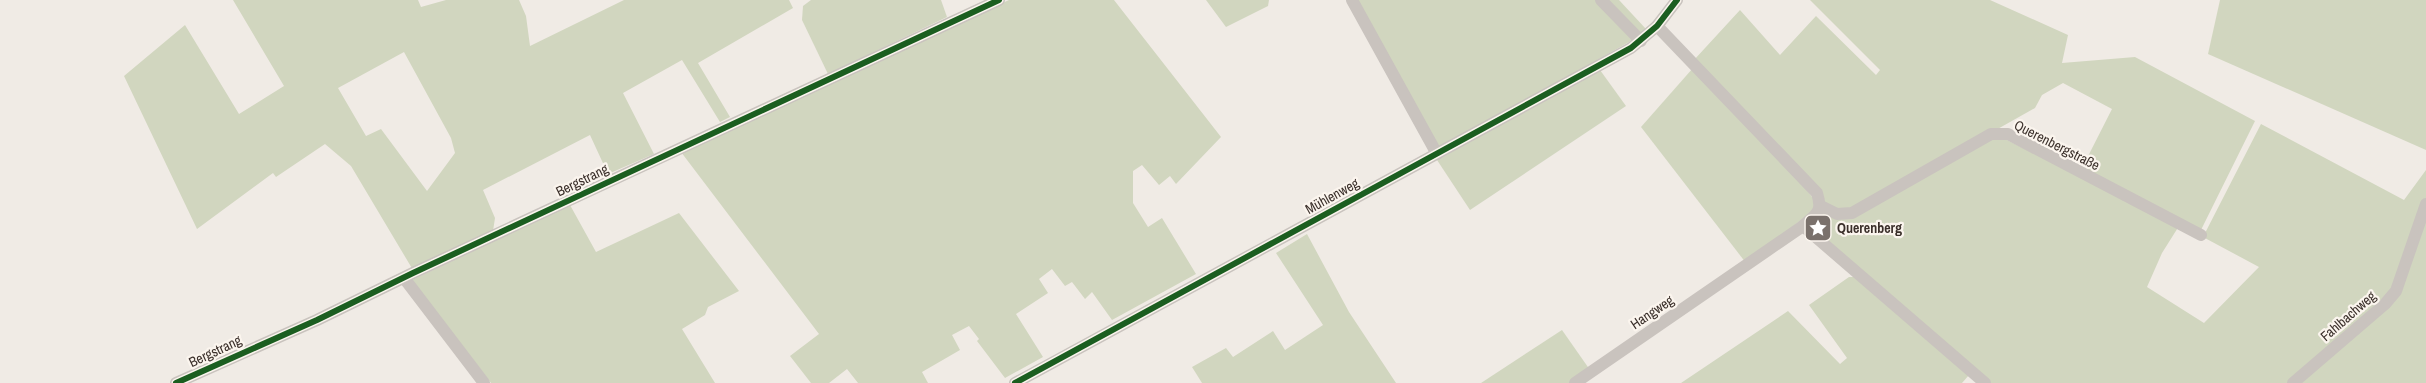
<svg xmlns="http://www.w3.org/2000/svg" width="2426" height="383" font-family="'Archivo Narrow',sans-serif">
<rect width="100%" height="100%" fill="#f0ebe5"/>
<!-- green -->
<g fill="#d1d6bf" fill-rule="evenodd">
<path d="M233,0H418L421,7L446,0H519L526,16L530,46L624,0H789L793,8L698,63L730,117L720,122L682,60L623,93L654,154L608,174L590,135L483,190L495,218L493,231L413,270L351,166L325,144L276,177L273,173L197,229L124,76L185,25L239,114L284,86ZM404,52L451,138L455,153L427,191L381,129L366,136L338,88Z"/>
<polygon points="811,0 941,0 947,17 828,74 802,20 803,6"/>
<polygon points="1009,0 1114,0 1221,137 1176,184 1170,176 1159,185 1142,165 1133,171 1133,203 1148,227 1162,218 1196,274 1112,320 1092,292 1085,299 1072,282 1065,286 1052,269 1039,279 1048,293 1016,314 1043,357 1005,378 977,341 979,339 969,326 952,335 960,350 922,372 928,383 858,383 847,369 829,383 811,383 790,356 819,334 681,152"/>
<polygon points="1206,0 1269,0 1268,6 1226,27"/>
<polygon points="1357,0 1619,0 1646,29 1629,42 1438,150"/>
<polygon points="1810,0 1990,0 2068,35 2062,63 2135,57 2255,121 2200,232 2080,172 2112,109 2063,83 2042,95 2035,108 1852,211 1822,205 1694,60 1740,10 1780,55 1816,16 1876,75 1880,70"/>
<polygon points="2220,0 2426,0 2426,150 2208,54"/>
<polygon points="1693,68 1779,154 1819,206 1746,263 1641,127"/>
<polygon points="1600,70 1626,106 1470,210 1437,160"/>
<polygon points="2261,124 2404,200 2426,170 2426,201 2394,288 2289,383 1991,383 1809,228 1824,210 1836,216 1999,136 2179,226 2162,253 2147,287 2204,323 2259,267 2203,237"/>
<polygon points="570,205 596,252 679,213 739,291 708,307 705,315 682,329 715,383 491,383 412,280"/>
<polygon points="2426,209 2426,383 2298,383 2386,307"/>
<polygon points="1307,234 1349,312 1396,383 1202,383 1192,367 1226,348 1233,357 1273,331 1285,350 1323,325 1276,253"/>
<polygon points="1849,277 1856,277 1969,375 1962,383 1681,383 1788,311 1840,364 1847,358 1809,305"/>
<polygon points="1562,330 1590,370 1571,383 1481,383"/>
</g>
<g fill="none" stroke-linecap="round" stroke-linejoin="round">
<!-- minor -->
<g stroke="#c9c3be" stroke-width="12">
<polyline points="1352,0 1437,154"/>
<polyline points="1601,0 1641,41"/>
<polyline points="1821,206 1837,214 1852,213 1991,134 2008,134 2201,235"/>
<polyline points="1803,226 1985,383"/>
<polyline points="404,278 484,383"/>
<polyline points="176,383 317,320 413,273 999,0"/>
<polyline points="1015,383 1631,48 1657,26 1677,0"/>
<path d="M1575,383L1803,226C1817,213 1823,212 1817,193L1657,26"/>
<polyline points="2293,383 2385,304 2396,291 2426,204"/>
</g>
<!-- cycleway casing -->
<g stroke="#fbf5ee" stroke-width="9">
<g id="cycleway">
<polyline points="176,383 317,320 413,273 999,0"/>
<polyline points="1015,383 1631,48 1657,26 1677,0"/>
</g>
</g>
<!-- cycleway -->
<use href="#cycleway" stroke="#1b5e20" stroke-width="6"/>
</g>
<!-- icons -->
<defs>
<g id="sight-square" transform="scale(1.4375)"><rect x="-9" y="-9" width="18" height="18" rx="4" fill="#7a716c" stroke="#fbf5ee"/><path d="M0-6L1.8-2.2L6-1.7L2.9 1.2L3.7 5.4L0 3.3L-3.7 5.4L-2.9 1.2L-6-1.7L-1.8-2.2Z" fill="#fff"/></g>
</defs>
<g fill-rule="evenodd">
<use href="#sight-square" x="1818" y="228"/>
</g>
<g text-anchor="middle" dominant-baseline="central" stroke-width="4.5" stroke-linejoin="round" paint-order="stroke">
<!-- street labels -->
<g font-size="14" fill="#3b302b" stroke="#fbf5ee">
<text transform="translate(2057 145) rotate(27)">Querenbergstraße</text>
<text transform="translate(582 180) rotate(-26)">Bergstrang</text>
<text transform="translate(1332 196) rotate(-29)">Mühlenweg</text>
<text transform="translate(1652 312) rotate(-34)">Hangweg</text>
<text transform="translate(2348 316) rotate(-41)">Fahlbachweg</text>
<text transform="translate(215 351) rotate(-25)">Bergstrang</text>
</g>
<!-- poi labels -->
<g font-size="14" font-weight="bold" fill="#3b302b" stroke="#fbf5ee" text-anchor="start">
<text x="1837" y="228">Querenberg</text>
</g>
</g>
</svg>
